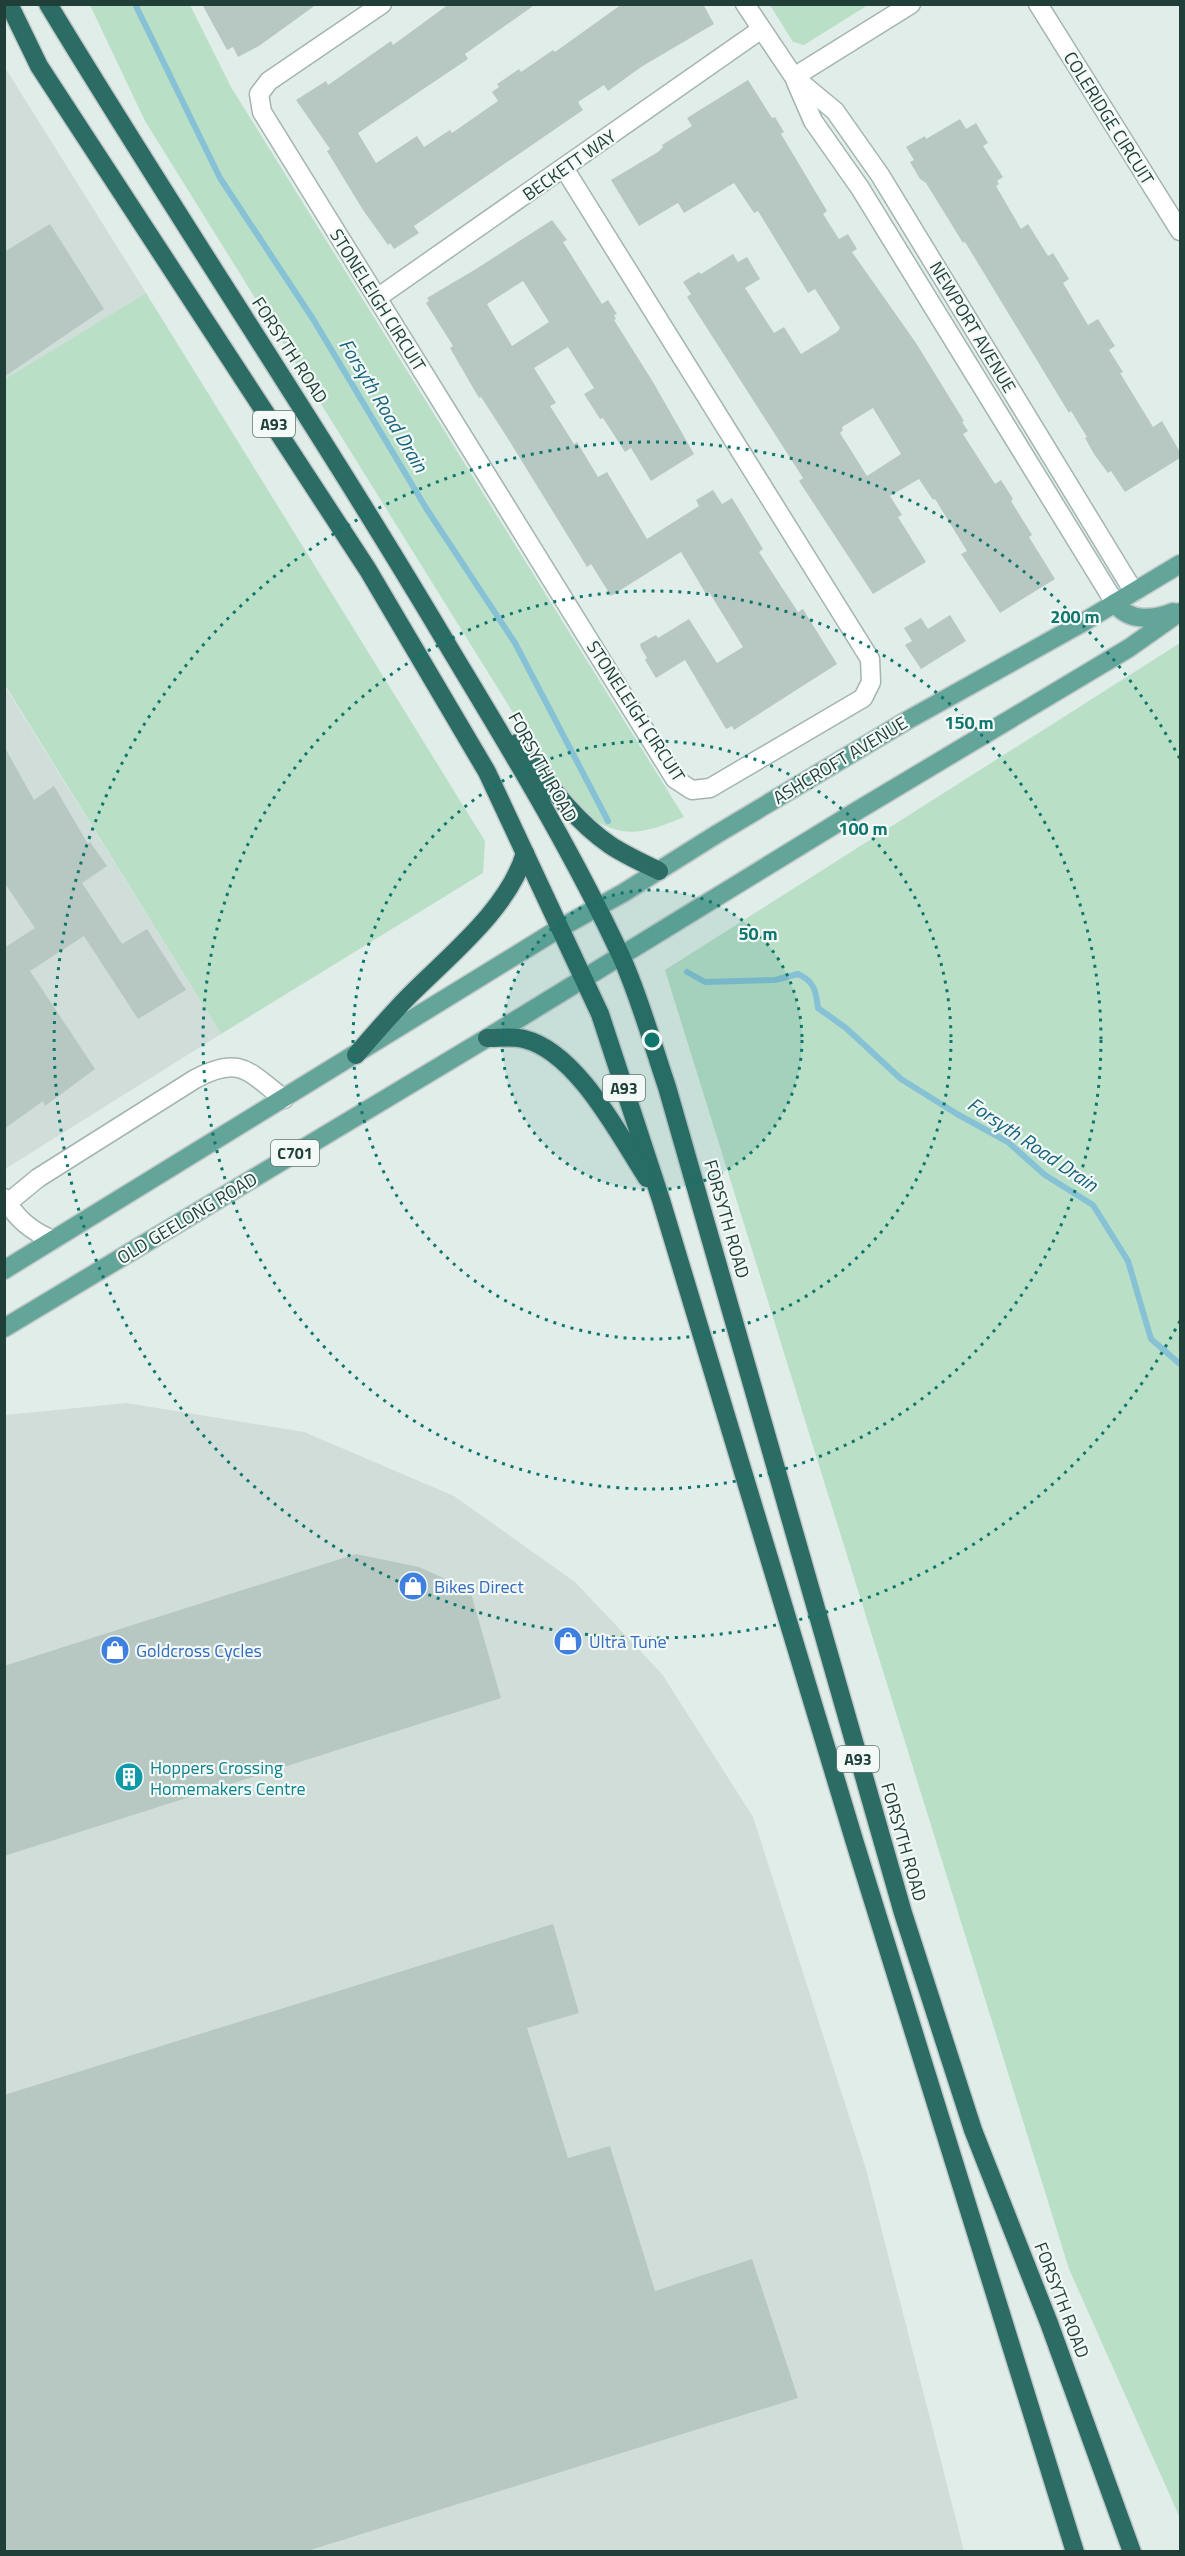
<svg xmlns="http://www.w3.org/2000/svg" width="1185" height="2556" font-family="'Titillium Web',sans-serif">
<rect width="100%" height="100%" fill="#e1ede9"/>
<!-- built -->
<g fill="#d0ddd8">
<polygon points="4,66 146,293 5,379 4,379"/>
<polygon points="4,685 221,1034 5,1169 4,1169"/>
<polygon points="127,1403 304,1432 454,1496 575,1582 662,1674 753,1817 866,2169 964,2551 5,2552 5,1415"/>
</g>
<!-- green -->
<g fill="#b9dfc7">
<path d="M90,5H190L231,87L684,817C630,840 614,837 568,801L145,121Z"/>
<polygon points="770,5 868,5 804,45 793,42"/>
<polygon points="146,293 485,841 483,873 221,1034 5,685 5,379"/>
<polygon points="1180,643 1180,2518 1069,2269 665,970"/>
</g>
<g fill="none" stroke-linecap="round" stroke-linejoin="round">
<!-- stream -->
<g stroke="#86c1d5" stroke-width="6">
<polyline points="135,4 220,178 313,319 426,508 515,643 608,821"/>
<path d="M687,972L705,982L775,980L798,974C814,981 816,991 818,1008L846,1028L901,1079L957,1114L1008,1142L1045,1175L1093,1205L1128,1261L1151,1339L1180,1364"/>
</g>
</g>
<!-- building -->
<g fill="#b7c8c2" fill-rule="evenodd">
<polygon points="202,4 317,4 259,46 238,57 233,47 227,50"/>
<polygon points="449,4 536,4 465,54 468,59 358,133 376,163 417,136 424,147 450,130 452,133 498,101 492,92 499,87 497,84 519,69 521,72 553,50 555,52 622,4 703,4 714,24 641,67 608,91 604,85 578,102 583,110 414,226 419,233 394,249 390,243 388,245 363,210 327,151 330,149 296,100 326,81 328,85 391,41 393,45"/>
<path d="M748,80L772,118L775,117L784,132L781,134L827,211L823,214L839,239L848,234L857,249L852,252L916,343L964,421L962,422L968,431L963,434L995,484L1001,480L1013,499L1011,501L1032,535L1029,537L1055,579L1000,613L961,554L967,551L935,499L933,500L919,479L890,496L902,515L898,517L926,562L873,594L799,481L803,478L687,297L691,294L683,282L699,272L701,274L733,254L738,262L747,257L760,279L745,288L774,333L784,327L801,354L837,332L840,328L815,289L808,293L758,211L754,213L734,183L684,213L678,203L639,226L611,180L658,152L663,147L662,145L692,126L687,118ZM873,408L901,454L867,476L840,433L843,430L842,427Z"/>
<polygon points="960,119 966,129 976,123 988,143 983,146 1003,177 997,181 999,184 996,186 1021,229 1028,224 1048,256 1053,253 1069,279 1063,283 1088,325 1098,319 1115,346 1109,350 1123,372 1120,373 1153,427 1162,421 1180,452 1180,458 1125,492 1111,471 1108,473 1094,454 1085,438 1087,437 1071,411 1069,413 965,242 963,243 926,183 920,179 910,162 914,160 906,147 925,136 926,139"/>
<path d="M552,220L567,240L563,242L602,304L608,300L617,314L614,315L616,319L614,320L653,382L694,454L651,481L631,448L625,452L603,418L600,419L584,394L594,388L568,347L534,368L556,403L550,406L574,444L577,442L598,477L607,472L647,539L699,506L696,500L713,490L722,504L732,498L763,549L759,552L779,583L798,612L803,609L837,664L734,730L732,726L726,729L685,660L656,678L645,660L647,658L641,648L640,644L656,635L658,638L689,619L717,663L743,647L709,592L706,594L681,552L611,596L591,564L587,567L505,434L481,397L479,398L450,348L453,346L426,303L429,301L427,298L476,269ZM523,281L549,322L512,346L487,304Z"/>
<polygon points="50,224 104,309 4,377 4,252"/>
<polygon points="950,615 966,641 921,669 905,645 912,641 904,628 921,618 928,629"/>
<polygon points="4,746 34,800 54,786 88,844 90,842 107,866 82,883 122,944 147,929 186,990 138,1019 84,936 30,971 95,1069 45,1106 43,1101 4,1129 4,948 35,928 4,882"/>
<polygon points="356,1554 419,1567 470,1590 501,1698 4,1856 4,1666"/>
<polygon points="553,1924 579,2013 527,2028 568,2158 610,2146 655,2291 752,2259 798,2398 304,2552 4,2552 4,2095"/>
</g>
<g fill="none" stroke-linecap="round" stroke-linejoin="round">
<!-- minor casing -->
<g stroke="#a4b5b1" stroke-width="21">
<g id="minor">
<polyline points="382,4 269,81 259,94 262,112 675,779 692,790 710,788 863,698 871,682 870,659 564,168"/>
<polyline points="745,4 794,77 835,111 880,175 1134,592"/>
<polyline points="1038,4 1180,231"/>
<polyline points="794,77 911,4"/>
<polyline points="796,82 813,121 860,188 1115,603"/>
<polyline points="377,298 760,30"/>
<path d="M4,1198C17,1219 31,1231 53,1240"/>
<path d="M4,1206L38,1178L195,1079C240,1055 248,1071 284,1099"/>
</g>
</g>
<!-- major casing -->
<g stroke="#c1c9c8" stroke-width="21">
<g id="major">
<path d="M1115,603C1128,622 1154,620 1173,612"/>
<polyline points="4,1270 560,928 623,893 717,834 906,721 1082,623 1180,564"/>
<polyline points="4,1328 487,1038 860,809 1129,648 1180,612"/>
</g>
</g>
<!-- highway casing -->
<g stroke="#c1c9c8" stroke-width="21">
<g id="highway">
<polyline points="9,4 39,66 368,570 487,772 600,1014 661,1200 855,1843 1075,2552"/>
<path d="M48,4C179,221 321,431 450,649C510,749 572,850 621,956C640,998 652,1043 667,1087L903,1913L973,2130L1049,2323L1132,2552"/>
<path d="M517,743C545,779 572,819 610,845C625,855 643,863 659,871"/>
<path d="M487,1038C499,1038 513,1036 524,1039C577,1052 619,1135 647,1178"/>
<path d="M356,1055C374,1034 392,1013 411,994C451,954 509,908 525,853"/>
</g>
</g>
<!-- minor -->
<use href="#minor" stroke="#fff" stroke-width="18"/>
<!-- major -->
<use href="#major" stroke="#64a59a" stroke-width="18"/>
<!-- highway -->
<use href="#highway" stroke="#2b6c65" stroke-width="18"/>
</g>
<!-- distance rings -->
<circle cx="652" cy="1040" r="150" fill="#0f766e" fill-opacity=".12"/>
<g fill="none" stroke="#0f766e" stroke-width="3" stroke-dasharray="3 6">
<circle cx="652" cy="1040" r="150"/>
<circle cx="652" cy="1040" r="299"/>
<circle cx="652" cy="1040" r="449"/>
<path d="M1180 1321A598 598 0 1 1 1180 759"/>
</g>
<!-- icons -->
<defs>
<g id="shop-disc" transform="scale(1.5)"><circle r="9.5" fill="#3f7fe0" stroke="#f2f9f6"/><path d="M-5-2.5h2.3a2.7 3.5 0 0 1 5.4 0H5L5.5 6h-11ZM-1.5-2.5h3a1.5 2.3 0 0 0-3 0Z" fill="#fff"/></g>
<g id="building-disc" transform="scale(1.5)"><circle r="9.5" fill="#0f9aa8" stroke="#f2f9f6"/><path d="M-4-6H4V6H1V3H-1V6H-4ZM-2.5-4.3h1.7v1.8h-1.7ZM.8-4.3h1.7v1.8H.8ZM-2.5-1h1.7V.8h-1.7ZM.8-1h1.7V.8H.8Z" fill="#fff"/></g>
</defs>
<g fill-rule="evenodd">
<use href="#shop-disc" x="413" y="1586"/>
<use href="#shop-disc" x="568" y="1641"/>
<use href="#shop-disc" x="115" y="1650"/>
<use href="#building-disc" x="129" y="1777"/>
</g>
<g text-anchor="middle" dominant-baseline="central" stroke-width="4.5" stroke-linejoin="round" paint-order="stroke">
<!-- shield labels -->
<g fill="#f2f9f6" stroke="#607772" stroke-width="1.5">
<rect x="253" y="411" width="42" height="26" rx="4.5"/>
<rect x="603" y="1075" width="42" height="26" rx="4.5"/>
<rect x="271" y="1140" width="48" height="26" rx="4.5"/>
<rect x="837" y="1746" width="42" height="26" rx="4.5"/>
</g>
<g font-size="16" font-weight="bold" fill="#213f39">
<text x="274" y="424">A93</text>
<text x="624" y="1088">A93</text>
<text x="295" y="1153">C701</text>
<text x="858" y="1759">A93</text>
</g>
<!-- street labels -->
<g font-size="18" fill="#213f39" stroke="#f2f9f6">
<text transform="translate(1109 118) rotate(58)">COLERIDGE CIRCUIT</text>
<text transform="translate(569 165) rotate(-35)">BECKETT WAY</text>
<text transform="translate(378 300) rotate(58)">STONELEIGH CIRCUIT</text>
<text transform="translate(973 327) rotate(59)">NEWPORT AVENUE</text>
<text transform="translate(290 350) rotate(57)">FORSYTH ROAD</text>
<text transform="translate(636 711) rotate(57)">STONELEIGH CIRCUIT</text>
<text transform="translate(840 760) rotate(-31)">ASHCROFT AVENUE</text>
<text transform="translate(543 767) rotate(61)">FORSYTH ROAD</text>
<text transform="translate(187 1218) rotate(-31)">OLD GEELONG ROAD</text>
<text transform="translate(727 1219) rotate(74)">FORSYTH ROAD</text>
<text transform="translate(904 1842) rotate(74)">FORSYTH ROAD</text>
<text transform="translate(1062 2300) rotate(69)">FORSYTH ROAD</text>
</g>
<!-- shop labels -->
<g font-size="18" fill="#366cbe" stroke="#f2f9f6" text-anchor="start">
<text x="434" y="1586">Bikes Direct</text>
<text x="589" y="1641">Ultra Tune</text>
<text x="136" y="1650">Goldcross Cycles</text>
</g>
<!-- culture labels -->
<g font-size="18" fill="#0d838f" stroke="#f2f9f6" text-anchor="start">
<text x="150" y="1767">Hoppers Crossing<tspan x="150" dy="21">Homemakers Centre</tspan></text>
</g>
<!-- water labels -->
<g font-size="20" font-style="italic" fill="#17637e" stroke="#f2f9f6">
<text transform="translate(384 405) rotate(59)">Forsyth Road Drain</text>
<text transform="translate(1033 1144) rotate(34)">Forsyth Road Drain</text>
</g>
</g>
<circle cx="652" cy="1040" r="9" fill="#0f766e" stroke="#f2f9f6" stroke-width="3"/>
<g font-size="18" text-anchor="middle" font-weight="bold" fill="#0f766e" stroke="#f2f9f6" stroke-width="4.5" stroke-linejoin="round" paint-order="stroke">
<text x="1075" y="623">200 m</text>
<text x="969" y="729">150 m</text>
<text x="863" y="835">100 m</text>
<text x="758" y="940">50 m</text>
</g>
<!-- border -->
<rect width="1185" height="2556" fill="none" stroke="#213f39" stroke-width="12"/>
</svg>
